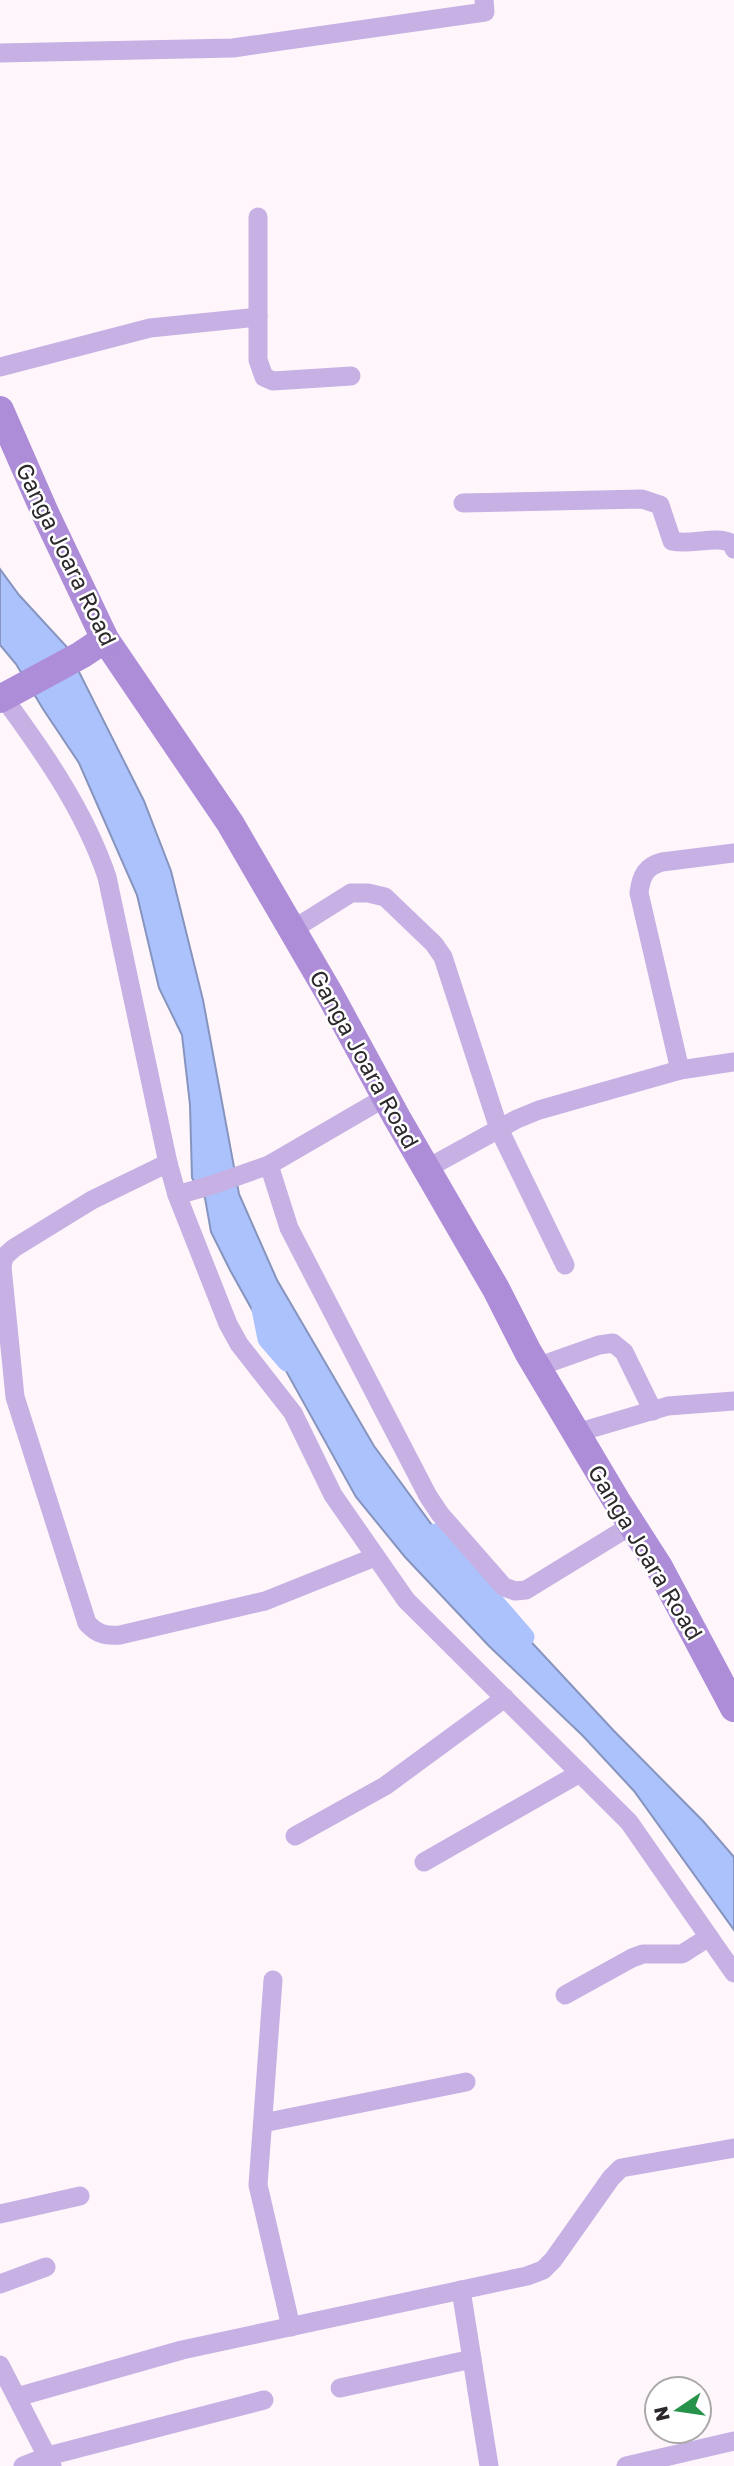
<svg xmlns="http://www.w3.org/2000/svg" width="734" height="2466" font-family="'Golos Text',sans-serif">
<rect width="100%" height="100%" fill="#fef6fb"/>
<!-- water -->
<polygon fill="#acc2fd" stroke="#8694be" stroke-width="2" points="0,569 19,595 66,646 144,801 171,871 203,1000 239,1194 277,1280 374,1446 467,1573 614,1731 703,1821 734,1857 734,1930 634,1791 583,1736 489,1646 405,1557 356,1497 230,1270 211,1232 205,1198 192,1178 190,1105 182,1035 159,988 137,895 79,763 43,709 16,664 0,645"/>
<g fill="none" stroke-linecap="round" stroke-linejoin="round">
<!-- canal -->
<g stroke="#acc2fd" stroke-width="19">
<polyline points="261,1309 267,1339 287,1362"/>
<polyline points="435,1533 525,1637"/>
</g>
<!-- street -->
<g stroke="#c6b0e4" stroke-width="19">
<polyline points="0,53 233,48 485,12 484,0"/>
<polyline points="258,217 258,360 264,377 273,381 351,376"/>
<polyline points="0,367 150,328 258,317"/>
<path d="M463,503L642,499L660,505L672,541C691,546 716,534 733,544L734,549"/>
<path d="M0,693C42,750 84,809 107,877L168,1163L177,1195L228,1324L239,1344L293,1413L333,1495L406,1600L629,1822L734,1973"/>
<polyline points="292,930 351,893 368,893 385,897 434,944 443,957 499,1129 565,1265"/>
<path d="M680,1070L639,893C641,876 646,866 662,862L734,853"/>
<path d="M168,1163L92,1200L14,1248L4,1257L2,1267L15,1397L87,1623C97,1634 105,1636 120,1635L265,1601L375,1557"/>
<polyline points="269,1165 289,1228 428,1496 440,1514 504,1587 515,1591 526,1590 632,1525"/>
<polyline points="426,1169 517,1119 539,1110 680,1070 734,1062"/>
<polyline points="177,1195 212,1185 269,1165 386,1097"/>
<polyline points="537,1367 599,1345 613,1343 624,1352 653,1411"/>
<polyline points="576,1433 668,1406 734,1401"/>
<polyline points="295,1836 385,1786 505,1698"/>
<polyline points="424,1862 580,1773"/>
<polyline points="273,1980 258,2185 291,2327"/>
<polyline points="565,1995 632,1958 643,1954 682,1954 709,1937"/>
<polyline points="263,2123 466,2082"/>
<polyline points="0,2214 80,2196"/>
<polyline points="0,2284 46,2267"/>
<polyline points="461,2290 489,2466"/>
<polyline points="0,2365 52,2466"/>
<polyline points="340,2388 472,2359"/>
<polyline points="17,2397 182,2350 527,2276 543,2270 553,2260 611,2178 621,2168 734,2148"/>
<polyline points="23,2466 48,2456 264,2400"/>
<polyline points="626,2466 734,2441"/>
</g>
<!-- secondary -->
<g stroke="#ad8cd8" stroke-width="28">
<polyline points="0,410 46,515 105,639 230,823 329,993 397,1118 496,1289 528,1352 616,1500 659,1567 734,1708"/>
<polyline points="0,699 81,655 105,639"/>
</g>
</g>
<g text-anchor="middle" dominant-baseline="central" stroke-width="5" stroke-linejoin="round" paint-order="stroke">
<!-- street labels -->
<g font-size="23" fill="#2c282b" stroke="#fff">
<text transform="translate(67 554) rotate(64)">Ganga Joara Road</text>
<text transform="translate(365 1059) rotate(61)">Ganga Joara Road</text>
<text transform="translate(646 1552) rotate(59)">Ganga Joara Road</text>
</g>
</g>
<!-- north arrow -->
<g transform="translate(678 2410) rotate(257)"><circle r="33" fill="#ffffff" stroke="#aba9aa" stroke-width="2"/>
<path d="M0-5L12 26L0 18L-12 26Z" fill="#26924a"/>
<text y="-10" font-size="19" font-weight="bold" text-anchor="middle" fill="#2c282b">N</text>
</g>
</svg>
